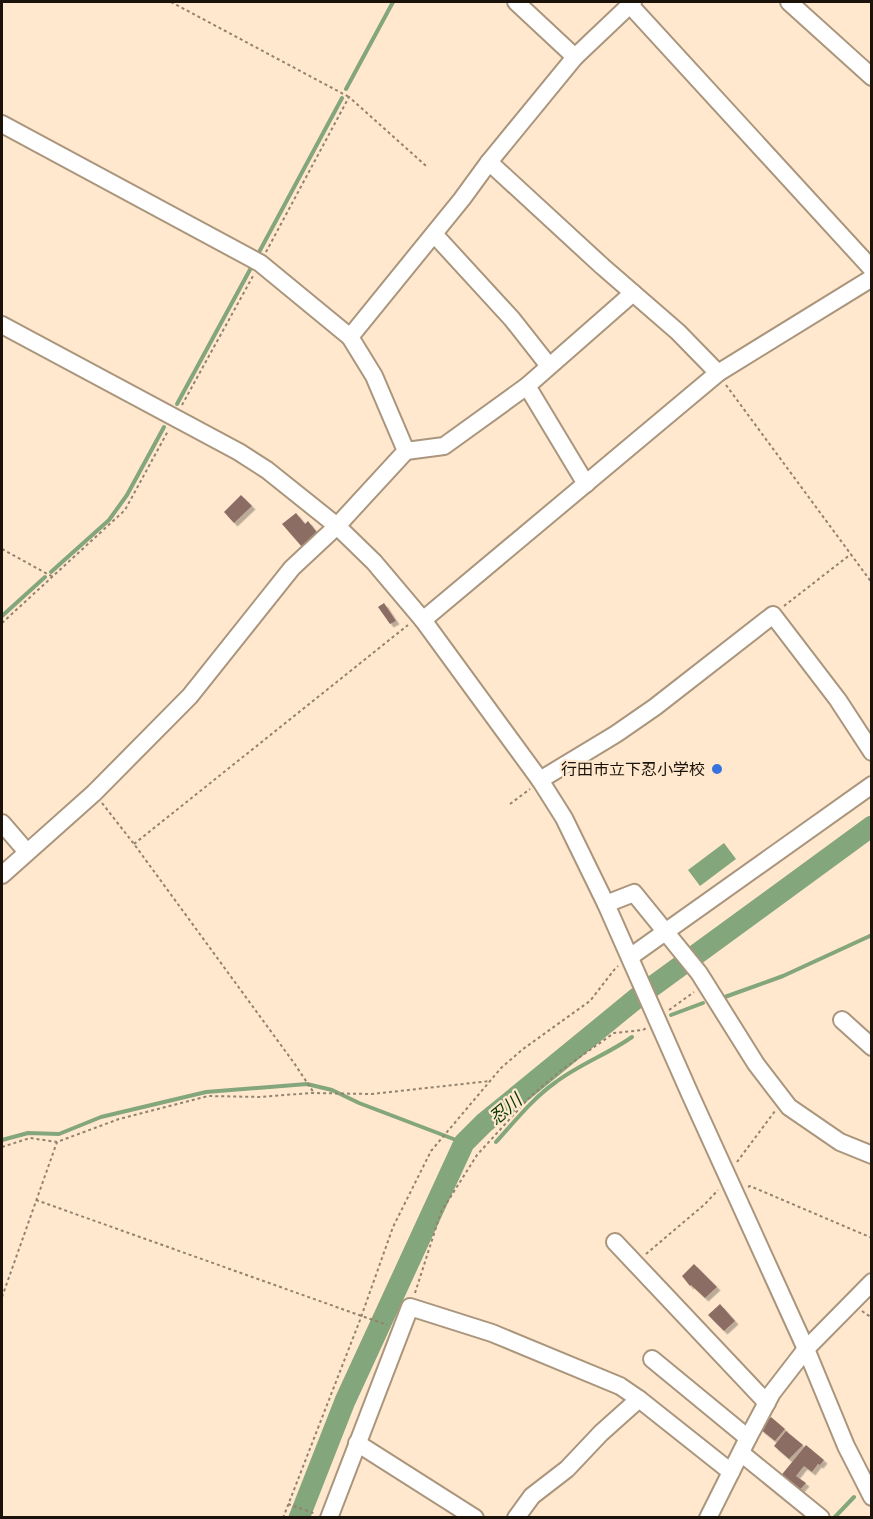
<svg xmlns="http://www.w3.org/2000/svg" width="873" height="1519" font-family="Raleway,'Noto Sans JP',sans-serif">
<defs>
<filter id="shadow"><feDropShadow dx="3.5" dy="3.5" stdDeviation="0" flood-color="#0004"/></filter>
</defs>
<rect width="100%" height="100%" fill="#ffe8ce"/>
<!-- water -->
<polygon fill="#84a67c" points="724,843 736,859 700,886 688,870"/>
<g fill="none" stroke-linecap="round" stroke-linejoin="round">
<!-- stream -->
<g stroke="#84a67c" stroke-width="4">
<polyline points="346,89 393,2"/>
<polyline points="257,256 342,98"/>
<polyline points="177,404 252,266"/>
<polyline points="51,572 109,520 127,495 164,427"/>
<polyline points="2,616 45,577"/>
<polyline points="722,998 783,976 872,935"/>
<polyline points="671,1015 703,1003"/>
<polyline points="2,1140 28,1133 59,1134 101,1117 206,1092 307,1084 332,1090 359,1103 464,1143"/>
<path d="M496,1142C515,1121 533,1098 556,1082C580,1064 608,1054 632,1037"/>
<polyline points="834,1518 854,1497"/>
</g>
<!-- river -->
<polyline stroke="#84a67c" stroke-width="21" points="299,1518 345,1401 464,1143 484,1123 638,997 872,826"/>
</g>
<!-- building -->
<g fill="#8c6d64" filter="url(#shadow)">
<polygon points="241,495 252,506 234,523 224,512"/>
<polygon points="296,513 305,524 308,521 319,535 303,548 282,524"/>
<polygon points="384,603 396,621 390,624 378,607"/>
<polygon points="694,1264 717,1287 705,1298 691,1285 690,1286 682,1276"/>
<polygon points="720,1304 735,1321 724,1331 708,1315"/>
<polygon points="771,1417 785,1429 775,1441 760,1429"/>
<polygon points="786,1431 803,1445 789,1459 774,1446"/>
<polygon points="806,1445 824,1460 820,1465 818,1464 812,1472 804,1466 796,1476 806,1483 799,1491 779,1478"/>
</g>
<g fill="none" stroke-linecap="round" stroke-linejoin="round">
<!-- minor casing -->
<g stroke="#aa957d" stroke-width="20">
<g id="minor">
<polyline points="516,2 575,57"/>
<polyline points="789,2 872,77"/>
<polyline points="630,5 872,269"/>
<polyline points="2,124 260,263 350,337"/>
<polyline points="489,162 602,266 678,332 718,373"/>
<polyline points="434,234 512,319 549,366"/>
<polyline points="2,325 239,452 267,470 337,526 374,562 423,620 540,780 564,818 606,904 690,1094 806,1349 846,1446 872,1497"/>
<polyline points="527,386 586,484"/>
<polyline points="406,451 444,446 527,386 633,293"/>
<polyline points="423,620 718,373 872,278"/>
<polyline points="540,780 616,734 655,707 773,615 838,700 872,752"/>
<polyline points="2,823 27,852"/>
<polyline points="2,875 94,793 190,696 292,568 337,526 406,451 374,376 350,337 462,199 489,162 575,57 633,2"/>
<polyline points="606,904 634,893 699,973 756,1064 789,1107 840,1142 872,1155"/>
<polyline points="630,957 872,785"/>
<polyline points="842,1020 872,1047"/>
<polyline points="615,1242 767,1403"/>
<polyline points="652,1359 748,1438"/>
<polyline points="357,1443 475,1518"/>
<polyline points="741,1453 821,1518"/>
<polyline points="329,1518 410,1307 492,1333 620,1386 639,1399 731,1472"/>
<polyline points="516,1518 532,1496 567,1469 601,1433 639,1399"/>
<polyline points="708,1518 748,1438 772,1393 806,1349 872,1282"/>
</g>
</g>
<!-- path -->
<g stroke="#928270" stroke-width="2" stroke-dasharray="3 3" stroke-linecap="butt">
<polyline points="171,2 349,97"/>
<polyline points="266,252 349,97 426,166"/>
<polyline points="726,385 872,583"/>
<polyline points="182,405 253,276"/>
<polyline points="2,549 53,577"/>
<polyline points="784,606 851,554"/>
<polyline points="2,623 125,510 168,431"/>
<polyline points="102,803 134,844 294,1063 314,1093"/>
<polyline points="510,804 530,789"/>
<polyline points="134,844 408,625"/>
<polyline points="669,1010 694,992"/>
<polyline points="2,1147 30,1138 57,1142 119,1119 208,1096 261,1097 310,1093 372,1094 490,1081"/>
<polyline points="737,1162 775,1111"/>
<polyline points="748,1187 750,1186 872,1238"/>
<polyline points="36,1200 387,1325"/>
<polyline points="646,1254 705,1204 718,1190"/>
<polyline points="415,1293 441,1212 477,1155 528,1099 560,1071 614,1033 643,1030 646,1028"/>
<polyline points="2,1297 57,1142"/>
<polyline points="862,1311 872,1318"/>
<polyline points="288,1504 316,1514"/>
<polyline points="283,1518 360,1320 393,1227 431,1151 501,1068 523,1049 590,1001 614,970 618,966"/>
</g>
<!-- minor -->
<use href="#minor" stroke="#fff" stroke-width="16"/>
</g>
<!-- markers -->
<circle fill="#3672e0" stroke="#ffe8ce" stroke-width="2" cx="717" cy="769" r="6"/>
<g text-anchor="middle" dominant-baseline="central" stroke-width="4.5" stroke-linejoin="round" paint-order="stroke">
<!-- poi labels -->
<g font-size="16" fill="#1b130a" stroke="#ffe8ce" text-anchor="end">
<text x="705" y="769">行田市立下忍小学校</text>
</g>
<!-- water labels -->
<g font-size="18" font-style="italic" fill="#0a3a00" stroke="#ffe8ce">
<text transform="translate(505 1109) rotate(-40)">忍川</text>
</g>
</g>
<!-- border -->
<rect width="873" height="1519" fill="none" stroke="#1b130a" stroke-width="6"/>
</svg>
